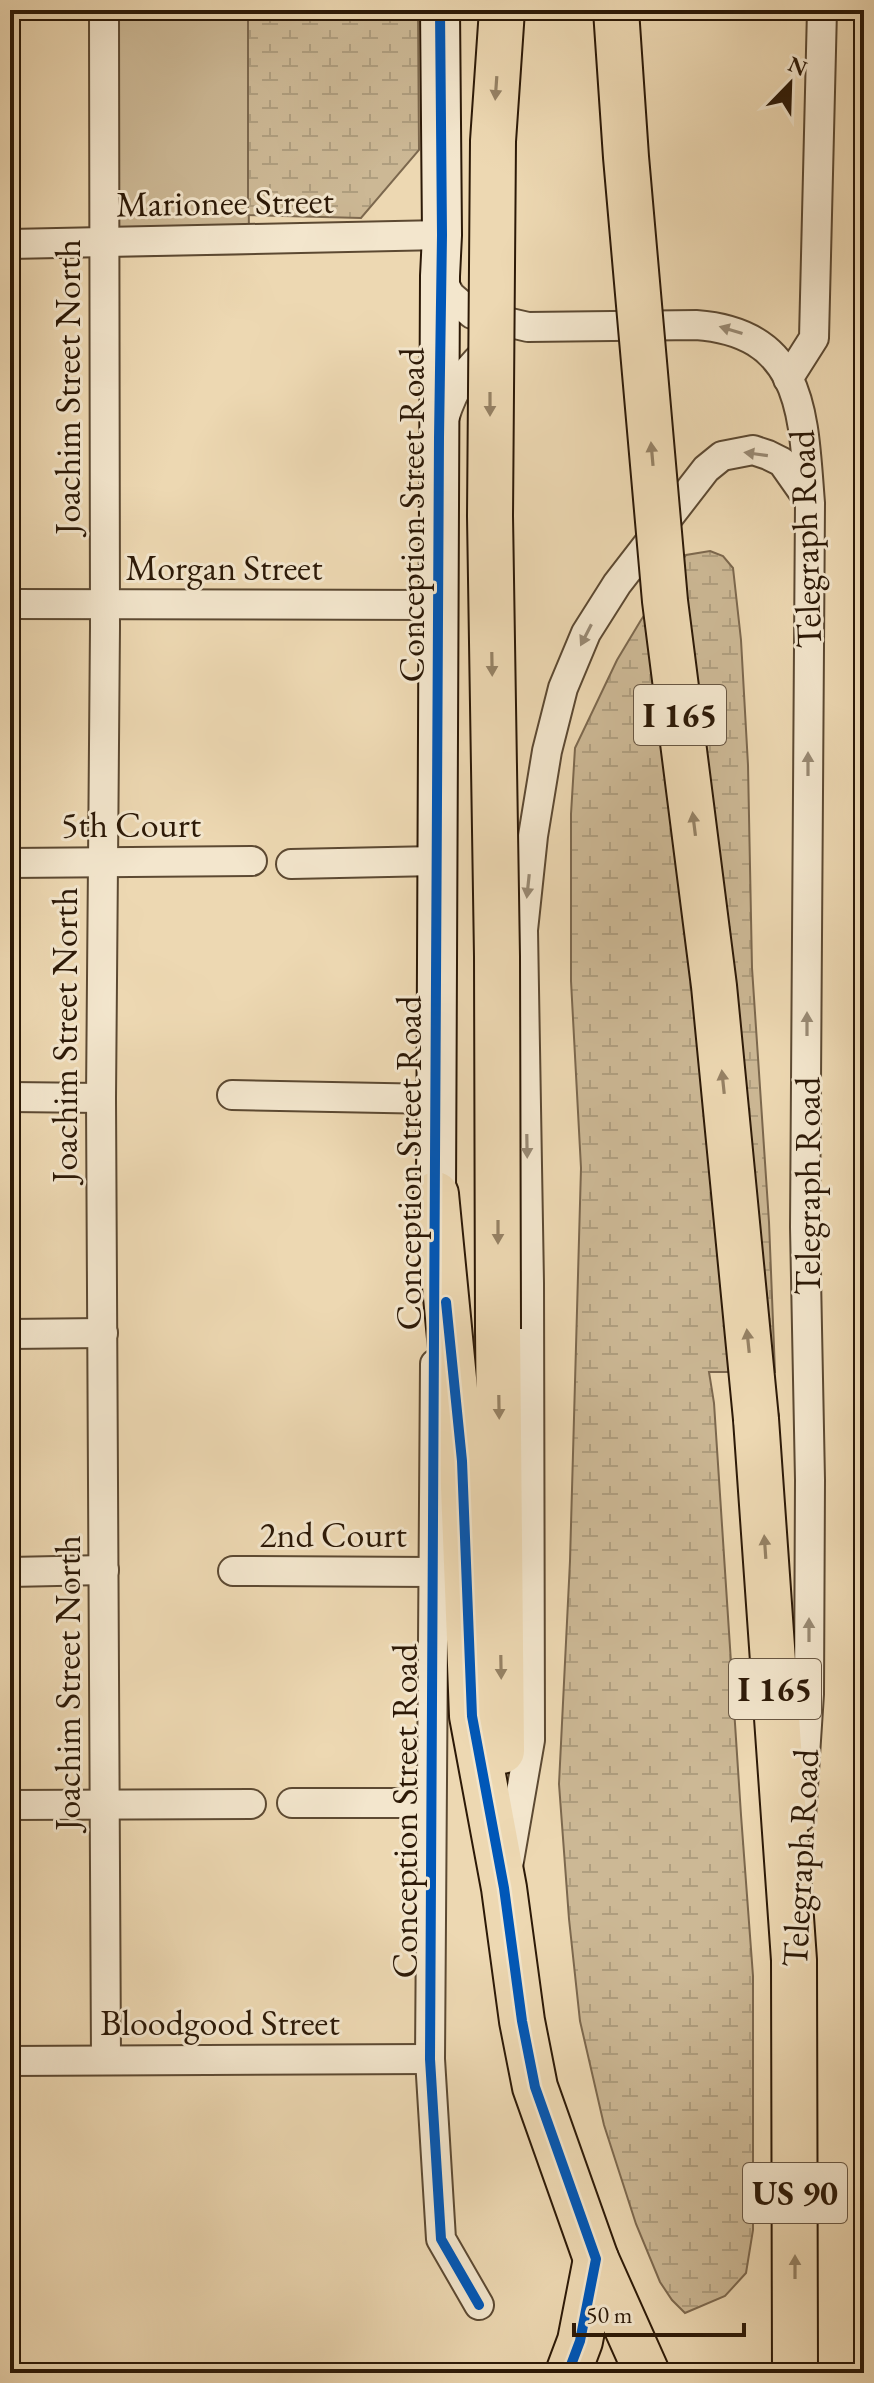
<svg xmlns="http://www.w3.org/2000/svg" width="874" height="2383" font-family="'EB Garamond',serif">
<defs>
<pattern id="wetland-marsh" width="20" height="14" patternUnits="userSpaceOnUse" patternTransform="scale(2)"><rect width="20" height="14" fill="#ccb895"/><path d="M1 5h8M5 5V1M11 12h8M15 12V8" fill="none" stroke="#af9e7f"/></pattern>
</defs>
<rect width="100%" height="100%" fill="#edd8b2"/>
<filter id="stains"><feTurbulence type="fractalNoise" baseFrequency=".0025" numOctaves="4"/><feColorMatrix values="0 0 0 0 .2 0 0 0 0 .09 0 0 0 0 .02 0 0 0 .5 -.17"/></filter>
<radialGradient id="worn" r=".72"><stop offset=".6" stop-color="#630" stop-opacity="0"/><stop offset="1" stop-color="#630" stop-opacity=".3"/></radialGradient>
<!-- green -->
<polygon fill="#ccb895" stroke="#7c684e" stroke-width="2" points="89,10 252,10 248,20 249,254 93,256"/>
<!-- wetland -->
<g fill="url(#wetland-marsh)" stroke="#7c684e" stroke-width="2">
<polygon points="252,10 418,10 419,150 361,218 248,215 248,20"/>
<polygon points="710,551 723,556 733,568 741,640 748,765 752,968 769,1222 775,1372 709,1372 714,1403 741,1815 753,1976 753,2230 746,2273 725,2296 685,2313 672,2300 660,2282 636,2224 604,2125 580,2021 569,1919 559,1784 570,1561 581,1168 571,981 571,814 575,748 617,660 641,620 686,555"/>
</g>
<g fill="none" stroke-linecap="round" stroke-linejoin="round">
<!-- street casing -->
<g stroke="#5c4932" stroke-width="32">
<g id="street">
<polyline points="104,10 105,627 101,1098 106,2060"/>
<polyline points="10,244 442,235"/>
<path d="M440,276L450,295L472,314L528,327L696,325C805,333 803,416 810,503L805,1227L810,1480L809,1694L801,1817"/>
<polyline points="788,379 814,338 822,10"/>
<path d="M444,419C454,385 469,366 496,343"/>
<polyline points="10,604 439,605"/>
<polyline points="10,863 252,861"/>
<polyline points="291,864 436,861"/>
<polyline points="232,1095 436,1099"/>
<polyline points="10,1097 101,1098"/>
<polyline points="10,1334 103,1333"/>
<polyline points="435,1364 430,2059 441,2239 479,2305"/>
<polyline points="233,1571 433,1572"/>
<polyline points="10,1572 104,1570"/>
<polyline points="292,1803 431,1803"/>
<polyline points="10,1805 251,1804"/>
<polyline points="509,1861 530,1740 529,1283 523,930 533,836 547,751 563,688 586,633 617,584 706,469 722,456 753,450 768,455 782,462 808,499"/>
<polyline points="10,2061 430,2059"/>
</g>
</g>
<!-- secondary casing -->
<g stroke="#2c1907" stroke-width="42">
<polyline id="secondary" points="436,1194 440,276 442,235 440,10"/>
</g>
<!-- highway casing -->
<g stroke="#2c1907" stroke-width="48">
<g id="highway">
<polyline points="436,1194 462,1461 472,1716 504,1888 522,2021 535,2087 596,2259 647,2373"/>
<polyline points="498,1329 502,1751"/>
<polyline points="756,1419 794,1960 795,2373"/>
<polyline points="568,2373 580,2341 596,2259"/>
</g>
</g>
<!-- street -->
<use href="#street" stroke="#f3e6cd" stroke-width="28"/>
<!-- secondary -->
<use href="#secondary" stroke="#f3e6cd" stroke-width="38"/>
<!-- highway -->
<use href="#highway" stroke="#edd8b2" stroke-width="44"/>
<!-- highway-bridge casing -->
<g stroke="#2c1907" stroke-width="48" stroke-linecap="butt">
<g id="highway-bridge">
<polyline points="616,10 626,157 665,601 714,986 756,1419"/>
<polyline points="498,1329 497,956 490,516 493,141 502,10"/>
</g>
</g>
<!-- highway-bridge -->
<use href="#highway-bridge" stroke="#edd8b2" stroke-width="44"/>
<!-- cycleway casing -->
<g stroke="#f3e6cd" stroke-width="15">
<g id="cycleway">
<polyline points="440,10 442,235 439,438 430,2059 441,2239 479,2305"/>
<polyline points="446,1302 462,1461 472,1716 504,1888 522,2021 535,2087 596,2259 580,2341 568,2373"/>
</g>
</g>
<!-- cycleway -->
<use href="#cycleway" stroke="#0057b8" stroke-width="10"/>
</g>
<!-- one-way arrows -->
<defs><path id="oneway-solid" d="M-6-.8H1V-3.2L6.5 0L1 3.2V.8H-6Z" transform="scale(2)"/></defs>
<g fill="#968265">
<use href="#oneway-solid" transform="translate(496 88) rotate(94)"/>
<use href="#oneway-solid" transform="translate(490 404) rotate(90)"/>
<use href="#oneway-solid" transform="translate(652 454) rotate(-95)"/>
<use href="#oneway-solid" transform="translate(492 664) rotate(89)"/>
<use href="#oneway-solid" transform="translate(694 824) rotate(-97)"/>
<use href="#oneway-solid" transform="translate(723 1082) rotate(-96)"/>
<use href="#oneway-solid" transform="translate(498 1232) rotate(90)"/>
<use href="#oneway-solid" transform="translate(748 1341) rotate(-96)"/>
<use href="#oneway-solid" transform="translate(499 1407) rotate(89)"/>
<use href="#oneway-solid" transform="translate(765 1547) rotate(-94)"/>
<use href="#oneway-solid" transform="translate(501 1667) rotate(89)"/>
<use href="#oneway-solid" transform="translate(795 2267) rotate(-90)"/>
</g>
<g fill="#998a74">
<use href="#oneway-solid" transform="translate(731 330) rotate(-163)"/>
<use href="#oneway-solid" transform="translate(756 454) rotate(-172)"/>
<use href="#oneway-solid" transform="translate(586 635) rotate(117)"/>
<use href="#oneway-solid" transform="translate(808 764) rotate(-90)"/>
<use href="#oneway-solid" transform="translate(528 886) rotate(96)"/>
<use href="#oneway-solid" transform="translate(807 1024) rotate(-90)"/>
<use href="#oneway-solid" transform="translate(527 1146) rotate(89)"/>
<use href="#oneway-solid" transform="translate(809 1630) rotate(-90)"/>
</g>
<g text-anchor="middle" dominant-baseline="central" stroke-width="6" stroke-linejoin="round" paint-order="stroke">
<!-- shield labels -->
<g fill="#f3e6cd" stroke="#685642" stroke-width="2">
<rect x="634" y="685" width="92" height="60" rx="6"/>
<rect x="729" y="1659" width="92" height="60" rx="6"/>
<rect x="743" y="2163" width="104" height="60" rx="6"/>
</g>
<g font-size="34" font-weight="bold" fill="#2c1907">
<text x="680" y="715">I 165</text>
<text x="775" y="1689">I 165</text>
<text x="795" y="2193">US 90</text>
</g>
<!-- street labels -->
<g font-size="36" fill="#2c1907" stroke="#f3e6cd">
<text transform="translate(225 202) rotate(-1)">Marionee Street</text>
<text transform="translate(67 387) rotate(-90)">Joachim Street North</text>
<text transform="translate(411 515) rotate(-90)">Conception Street Road</text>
<text transform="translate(805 539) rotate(-92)">Telegraph Road</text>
<text x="224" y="567">Morgan Street</text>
<text x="131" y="824">5th Court</text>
<text transform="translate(64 1035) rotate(-90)">Joachim Street North</text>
<text transform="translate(408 1163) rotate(-90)">Conception Street Road</text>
<text transform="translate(807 1186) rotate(-90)">Telegraph Road</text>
<text x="333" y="1534">2nd Court</text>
<text transform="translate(67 1683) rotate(-90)">Joachim Street North</text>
<text transform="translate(404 1811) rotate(-90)">Conception Street Road</text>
<text transform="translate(800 1858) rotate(-87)">Telegraph Road</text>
<text x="220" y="2022">Bloodgood Street</text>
</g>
</g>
<!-- margin -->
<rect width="874" height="2383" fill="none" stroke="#edd8b2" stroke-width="40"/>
<rect x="12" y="12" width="850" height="2359" fill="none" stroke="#2c1907" stroke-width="4"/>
<rect x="20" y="20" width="834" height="2343" fill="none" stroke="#2c1907" stroke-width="2"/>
<!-- north arrow -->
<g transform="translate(790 84) rotate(23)" stroke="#f3e6cd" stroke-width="6" paint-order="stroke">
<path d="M0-6L14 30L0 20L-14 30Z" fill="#2c1907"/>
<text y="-12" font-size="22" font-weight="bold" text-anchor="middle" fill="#2c1907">N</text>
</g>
<!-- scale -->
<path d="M574 2323v12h170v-12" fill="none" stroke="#2c1907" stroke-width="4"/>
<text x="586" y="2323" font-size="24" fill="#2c1907" stroke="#f3e6cd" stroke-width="6" paint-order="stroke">50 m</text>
<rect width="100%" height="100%" filter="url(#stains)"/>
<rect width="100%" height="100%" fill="url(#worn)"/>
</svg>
